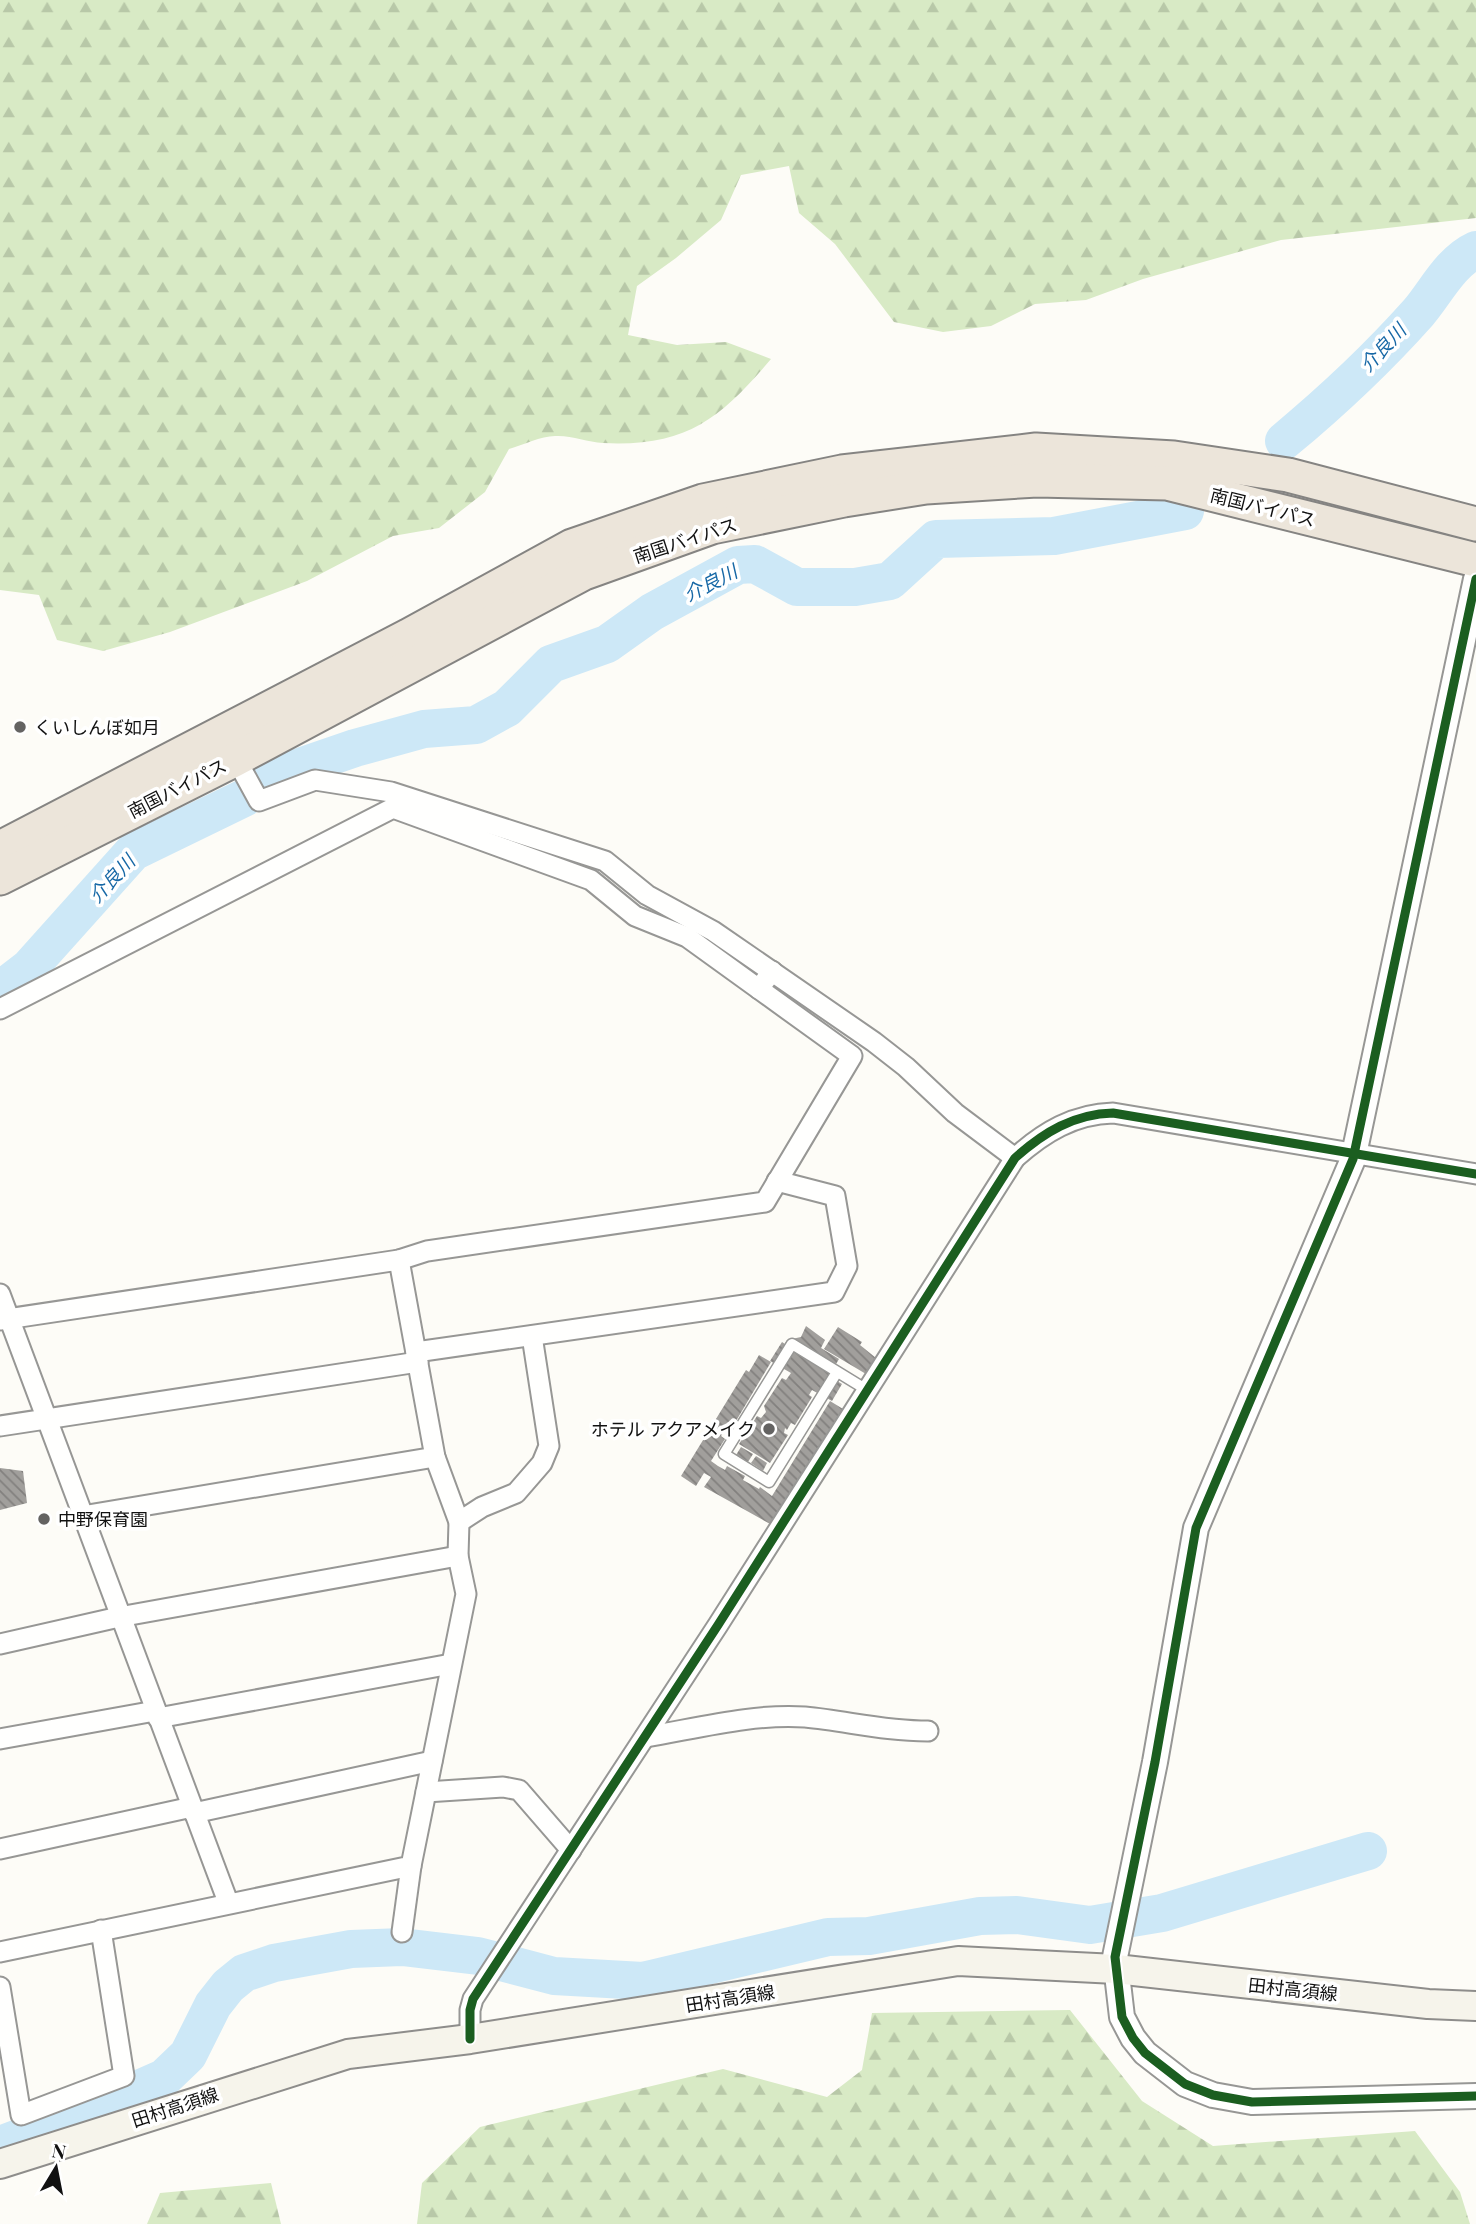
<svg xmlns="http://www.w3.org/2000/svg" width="1476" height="2224" font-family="'Playfair Display','Noto Sans JP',serif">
<defs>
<pattern id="forest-firs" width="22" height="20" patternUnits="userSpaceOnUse" patternTransform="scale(1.75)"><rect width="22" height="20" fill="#d8eac5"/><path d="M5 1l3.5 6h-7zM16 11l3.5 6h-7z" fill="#b8c8a8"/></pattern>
<pattern id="building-back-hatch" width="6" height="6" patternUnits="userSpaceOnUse" patternTransform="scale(1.75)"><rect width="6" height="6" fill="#a19f9c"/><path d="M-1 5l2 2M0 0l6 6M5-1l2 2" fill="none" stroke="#82807e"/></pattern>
</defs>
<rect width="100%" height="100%" fill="#fdfcf7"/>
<!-- forest -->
<g fill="url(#forest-firs)">
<path d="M0,0H1476V218L1281,240L1143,279L1086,300L1035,304L991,326L943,332L894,322L835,244L799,213L789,166L741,175L721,220L676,258L637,286L628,335L677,345L726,342L771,359C720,419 686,447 603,443C587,442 571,435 555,436C541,436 523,445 509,449L485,492L439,528L393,536L307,581L170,632L103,651L57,640L39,595L0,590Z"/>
<polygon points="1070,2010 1142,2101 1213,2146 1415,2131 1460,2192 1470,2224 417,2224 422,2183 480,2127 723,2069 827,2097 862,2070 872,2013"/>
<polygon points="271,2183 281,2224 147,2224 160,2193"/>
</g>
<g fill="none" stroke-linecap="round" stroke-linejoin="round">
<!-- river -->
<g stroke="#cde8f7" stroke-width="38">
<path d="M1284,441C1331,402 1377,359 1418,313C1436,292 1450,262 1476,250"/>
<polyline points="261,787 288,771 355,748 424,729 476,725 507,708 551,664 607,644 652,612 738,565 755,564 797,587 855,587 890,581 936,539 1054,536 1185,511"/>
<polyline points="0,990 29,968 133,852 244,798"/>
<polyline points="0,2145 87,2112 164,2078 188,2055 213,2005 228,1986 244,1973 274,1963 351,1949 402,1947 478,1956 554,1976 643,1981 828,1937 869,1936 980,1916 1017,1915 1090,1925 1162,1913 1368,1851"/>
</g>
</g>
<!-- building -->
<g fill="url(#building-back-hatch)">
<polygon points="806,1326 825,1340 821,1348 839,1359 829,1376 842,1384 832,1401 812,1390 809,1395 812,1397 795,1425 791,1423 787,1430 785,1428 784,1433 788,1435 770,1463 739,1444 757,1416 761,1418 766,1412 764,1406 782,1378 786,1380 791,1373 770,1361 782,1342 785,1344 787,1340 801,1337"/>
<polygon points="838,1327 862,1342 860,1345 876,1358 866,1374 824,1349"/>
<polygon points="759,1355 771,1362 736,1421 732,1419 721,1436 725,1439 711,1461 718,1466 725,1470 727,1466 745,1476 743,1480 759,1489 760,1487 772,1496 830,1401 843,1409 772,1525 704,1487 711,1477 704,1473 696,1486 681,1476 746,1370 749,1372"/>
<polygon points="741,1447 753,1454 748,1462 736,1455"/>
<polygon points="756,1456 767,1463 763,1471 751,1463"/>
<polygon points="0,1468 23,1471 27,1503 0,1510"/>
</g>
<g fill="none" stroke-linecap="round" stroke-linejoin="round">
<!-- service casing -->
<g stroke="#979795" stroke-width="13">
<polyline id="service" points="837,1372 769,1482 724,1454 792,1344 867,1390"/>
</g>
<!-- minor casing -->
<g stroke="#979795" stroke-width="23">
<g id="minor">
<polyline points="236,759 259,801 315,780 391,792 605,861 647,895 713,931 874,1042 906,1067 955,1113 1015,1158"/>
<polyline points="0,1009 393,808 591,880 635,916 687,937 759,989"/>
<polyline points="0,1294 228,1902"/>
<polyline points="0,1320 399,1260 427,1251 765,1202 852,1056 759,989 772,971"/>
<polyline points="416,1352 834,1292 847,1266 835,1196 777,1181"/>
<polyline points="0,1426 418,1362"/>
<polyline points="82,1516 435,1457"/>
<polyline points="459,1522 482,1507 516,1493 542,1463 549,1446 532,1336"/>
<polyline points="0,1644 119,1617 458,1556"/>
<polyline points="158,1718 451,1664"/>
<path d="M645,1737C694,1729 755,1713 805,1717C847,1721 884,1731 928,1731"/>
<polyline points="0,1739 155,1711"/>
<polyline points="426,1792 503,1787 519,1790 571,1850"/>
<polyline points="194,1813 432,1761"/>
<polyline points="0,1849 192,1807"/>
<polyline points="402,1932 411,1866"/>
<polyline points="0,1952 411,1866 466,1594 458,1556 459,1522 435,1457 399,1260"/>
<polyline points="0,1987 21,2115 124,2076 101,1930"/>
<path d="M470,2039V2010L473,1999L718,1625L1015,1158C1044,1132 1074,1114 1113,1113L1476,1174"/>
</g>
</g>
<!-- tertiary casing -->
<g stroke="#979795" stroke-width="28">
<polyline id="tertiary" points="1476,579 1353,1159 1196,1528 1155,1762 1115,1957 1122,2017 1133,2038 1145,2053 1185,2084 1213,2095 1252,2102 1476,2096"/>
</g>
<!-- secondary casing -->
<g stroke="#8e8d8b" stroke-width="32">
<polyline id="secondary" points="0,2164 348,2054 470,2039 958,1961 1116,1969 1428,2004 1476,2006"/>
</g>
<!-- trunk casing -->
<g stroke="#858482" stroke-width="37">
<g id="trunk">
<polyline points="0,848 408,636 572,546 703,501 842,472 1036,450 1174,458 1288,475 1476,524"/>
<polyline points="0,878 236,759 584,573 712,527 844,500 926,487 1037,480 1167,483 1476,560"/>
</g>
</g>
<!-- service -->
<use href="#service" stroke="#fffffe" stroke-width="10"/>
<!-- minor -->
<use href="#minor" stroke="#fffffe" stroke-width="19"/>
<!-- tertiary -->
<use href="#tertiary" stroke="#fffffe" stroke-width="24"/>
<!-- secondary -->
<use href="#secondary" stroke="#f6f4eb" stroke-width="28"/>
<!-- trunk -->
<use href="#trunk" stroke="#ece5da" stroke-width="33"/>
<!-- cycleway casing -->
<g stroke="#fff" stroke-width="13">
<g id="cycleway">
<polyline points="1476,579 1353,1159 1196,1528 1155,1762 1115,1957 1122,2017 1133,2038 1145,2053 1185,2084 1213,2095 1252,2102 1476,2096"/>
<path d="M470,2039V2010L473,1999L718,1625L1015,1158C1044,1132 1074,1114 1113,1113L1476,1174"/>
</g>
</g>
<!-- cycleway -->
<use href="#cycleway" stroke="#1b5e20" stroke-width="9"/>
</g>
<!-- markers -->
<g fill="#646362" stroke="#fff" stroke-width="2.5">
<circle cx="20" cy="727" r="7"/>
<circle cx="769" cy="1429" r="7"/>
<circle cx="44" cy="1519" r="7"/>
</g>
<g text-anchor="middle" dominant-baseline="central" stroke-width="7" stroke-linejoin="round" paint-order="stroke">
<!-- street labels -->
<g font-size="18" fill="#111" stroke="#fff">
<text transform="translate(1263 507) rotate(14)">南国バイパス</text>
<text transform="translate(685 540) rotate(-18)">南国バイパス</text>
<text transform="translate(177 788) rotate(-27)">南国バイパス</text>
<text transform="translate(1293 1989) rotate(6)">田村高須線</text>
<text transform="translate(730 1998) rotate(-9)">田村高須線</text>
<text transform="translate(175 2107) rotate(-18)">田村高須線</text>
</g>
<!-- poi labels -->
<g font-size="18" fill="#111" stroke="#fff" text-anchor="start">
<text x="34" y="727">くいしんぼ如月</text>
<text x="755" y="1429" text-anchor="end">ホテル アクアメイク</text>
<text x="58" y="1519">中野保育園</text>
</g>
<!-- water labels -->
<g font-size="19" font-style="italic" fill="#1768a6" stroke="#fff">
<text transform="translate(1382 347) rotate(-47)">介良川</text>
<text transform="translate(710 582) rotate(-27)">介良川</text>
<text transform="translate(111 878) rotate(-47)">介良川</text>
</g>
</g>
<!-- north arrow -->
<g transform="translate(56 2168) rotate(10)" stroke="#ffffff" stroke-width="5" paint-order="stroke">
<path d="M0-5L12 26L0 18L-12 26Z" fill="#111111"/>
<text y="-10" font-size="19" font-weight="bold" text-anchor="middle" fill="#111111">N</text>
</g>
</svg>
